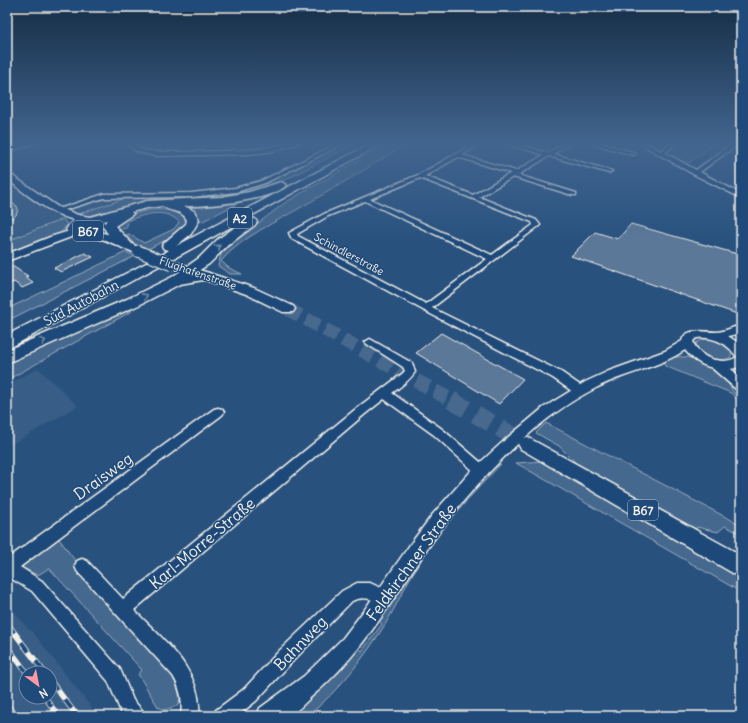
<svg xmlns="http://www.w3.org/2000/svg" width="748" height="723" font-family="Delius,sans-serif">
<rect width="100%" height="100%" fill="#28517e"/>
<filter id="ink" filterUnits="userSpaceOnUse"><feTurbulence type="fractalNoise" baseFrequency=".025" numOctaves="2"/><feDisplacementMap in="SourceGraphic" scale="8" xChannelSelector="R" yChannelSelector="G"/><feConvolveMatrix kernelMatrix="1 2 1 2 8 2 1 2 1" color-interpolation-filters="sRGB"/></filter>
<g filter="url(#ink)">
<!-- built -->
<g fill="#375d86" fill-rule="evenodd">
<polygon points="17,187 43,207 63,219 7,241 7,190"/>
<polygon points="109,197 126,198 75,215 71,211 77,205 86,202 88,203"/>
<polygon points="38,368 78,406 7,447 7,385"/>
<path d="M7,602L28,629L32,631L98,716H7ZM26,673H50V697H26Z"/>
</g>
<!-- green -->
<g fill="#45688e" stroke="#9cacbb">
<path d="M148,143H272L274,144L290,143L267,148L240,150L245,149C239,145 229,150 221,151C203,152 155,156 141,147L149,145Z"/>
<polygon points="346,143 357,143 279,183 263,189 219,199 143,203 90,218 75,215 126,198 146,198 213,195 244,189 268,181"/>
<path d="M389,143H408C374,164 340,185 305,205C276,222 243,236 221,261L229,268L242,274H230L218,266L221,254L236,240L286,202Z"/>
<polygon points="676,143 701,143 712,146 684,166 662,154"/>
<polygon points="244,200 201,222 196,221 182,205"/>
<path d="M150,210C163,210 184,207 186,224L176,235L148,249L135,244L125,235L129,234L144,243L174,229L179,222C166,208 145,214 129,220L126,228L122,229H116V224C126,215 137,213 150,210Z"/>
<polygon points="63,219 67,224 61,233 7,255 7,241"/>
<polygon points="126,252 135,256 7,321 7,309"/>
<polygon points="130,310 132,311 7,380 7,363"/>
<path d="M703,339C713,338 734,344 731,357C720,364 698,357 696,343Z"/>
<path d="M675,357C697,355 713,367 729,380L728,383L734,393L741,396V404L731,393L665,366L663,360Z"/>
<polygon points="546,423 741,525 741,534 725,526 718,532 697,527 696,529 576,463 559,446 536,433"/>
<polygon points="543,461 741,576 741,592 516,463"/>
<path d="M501,464C471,495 440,529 417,567C405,585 397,605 386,623C365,657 339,690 308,716H284L358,647L362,651L382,624L378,620L435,534L485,475L495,467Z"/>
<path d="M57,536C93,587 135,632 177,678L183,689L178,705L165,710L158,707L138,674L142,670L49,568L38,575L22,568L24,561Z"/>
</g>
<!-- building -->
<g fill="#5b7899" stroke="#f4f1e8">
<polygon points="7,201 17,206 18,210 16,215 7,222"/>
<polygon points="631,224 741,255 741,313 737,314 571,256 595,232 618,239"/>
<polygon points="85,253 93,257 61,272 54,268"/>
<polygon points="12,266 28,276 25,277 33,283 22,288 14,282 10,284 7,282 7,268"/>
<polygon points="441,333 523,379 499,404 416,353"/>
</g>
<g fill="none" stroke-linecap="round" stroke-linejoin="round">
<!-- primary-tunnel-far1 -->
<polyline stroke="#47698e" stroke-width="14" stroke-dasharray="14 7" stroke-linecap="butt" points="288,309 453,401"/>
<!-- primary-tunnel -->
<polyline stroke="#47698e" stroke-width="18" stroke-dasharray="18 10" stroke-linecap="butt" points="451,400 527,444"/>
<!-- minor casing -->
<g stroke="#f4f1e8" stroke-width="3">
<g id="minor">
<polygon points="27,143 36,143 7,152 7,148"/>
<path d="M125,143H131L142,150L156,152C187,152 218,152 249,150C266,149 283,143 300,143L268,152L249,154L156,156L138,152Z"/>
<polygon points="339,143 345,143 265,183 236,192 191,197 104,198 61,211 56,210 104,194 191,193 235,188 261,181"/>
<path d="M476,143H482L462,155L516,171L544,155L504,143H512L548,153L565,143H571L553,154L612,171L609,173L549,156L518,175L576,193V195H572L513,177L479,197L536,220L540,225L432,308L561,372L584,388L585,391L584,394H576L553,378L423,310L292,239L289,233L324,214L418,175ZM458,157L511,173L473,195L425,176ZM420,178L532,222L533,225L492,255L370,199ZM365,201L487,259L426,304L298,236L297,234L328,216Z"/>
<polygon points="591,143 600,143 636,153 633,155"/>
<polygon points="639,143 645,143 661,151 671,143 676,143 665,153 696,170 733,143 739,143 700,172 741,194 741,198 693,174"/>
<path d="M370,339L412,363L415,372C409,381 400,387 392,393L442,429L486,467L488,471L486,475L482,476L478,475L434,435L384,399L365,414L134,610C163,640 203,670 199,716H181C183,701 181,689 173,676L77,571L75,566L77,561L82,559L87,561L123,599L357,408L402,374L405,371L403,367L367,344L365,342Z"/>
<polygon points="218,408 222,409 224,412 222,415 20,567 42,581 120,669 133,700 142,710 145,716 124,716 121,712 108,681 32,591 7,576 7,559 214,409"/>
<path d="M357,583H370L390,592L393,597L390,602L385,605C373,600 364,595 352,601L291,663L256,701L237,716H213L216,710L244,689L279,651L342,591Z"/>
</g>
</g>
<!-- tertiary casing -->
<g stroke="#f4f1e8" stroke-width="3">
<path id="tertiary" d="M741,325V333L728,336L741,345V366L740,367C719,373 698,367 685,350C658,368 624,373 596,388C539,416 483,475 444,525C399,585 370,648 311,697C305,703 296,713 287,716C281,718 265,716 257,716L260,708L304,676L343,638L365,609L409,546L433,514L472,470L506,439L543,408L585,382L609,371L665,351L682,341C685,327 705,332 716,332C724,332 733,327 741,325ZM697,338C714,336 728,344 737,357C723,366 698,359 693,341Z"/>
</g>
<!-- secondary casing -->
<g stroke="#f4f1e8" stroke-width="3">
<g id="secondary">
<polygon points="76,229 79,230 81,232 79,234 7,261 7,254 50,237"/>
<polygon points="717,360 722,362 741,377 741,390 736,389 712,368 710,365 712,362"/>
</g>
</g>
<!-- primary casing -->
<g stroke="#f4f1e8" stroke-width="3">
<g id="primary">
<path d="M7,172L58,207L78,215L102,219L105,224L98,232L112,235L142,249L144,251L138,254L105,240L86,236H78L70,234L66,230L69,225L74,220C49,213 28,196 7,179ZM94,223L87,229H77L84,224Z"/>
<polygon points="172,261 254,288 293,306 295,309 293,312 283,312 246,294 168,267 166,265 168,263"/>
<polygon points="527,437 741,555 741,578 521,449 518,444 521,439"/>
</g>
</g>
<!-- motorway casing -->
<g stroke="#f4f1e8" stroke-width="3">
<g id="motorway">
<path d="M372,143H383L171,260L166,261L161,260L159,257L169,250L164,249L162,246L164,243L186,224L187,220C182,209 170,213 163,206L147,208L131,212L133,214L115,226L134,246L132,249C120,252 110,237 104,228L103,225L107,220L94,224L90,223L88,220L90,217L147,201L222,197L249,192L281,182L286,185C275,200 204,207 184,206L194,211L199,220L191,234L176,246Z"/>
<polygon points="251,218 255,219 257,222 255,225 228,245 209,264 195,273 204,272 209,273 211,276 209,279 180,284 139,305 7,363 7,350 127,299 172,277 199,258 218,239 247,219"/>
<polygon points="154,259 159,260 161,263 159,266 13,346 7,348 7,335"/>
</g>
</g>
<!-- minor -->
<use href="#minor" fill="#1f4a7a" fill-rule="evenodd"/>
<!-- tertiary -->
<use href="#tertiary" fill="#1f4a7a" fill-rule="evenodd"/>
<!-- secondary -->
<use href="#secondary" fill="#1f4a7a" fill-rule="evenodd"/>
<!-- primary -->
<use href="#primary" fill="#1f4a7a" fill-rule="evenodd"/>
<!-- motorway -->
<use href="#motorway" fill="#1f4a7a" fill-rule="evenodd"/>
<!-- rail casing -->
<g stroke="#f4f1e8" stroke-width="5.5">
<g id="rail">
<polyline points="7,623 45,673"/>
<polyline points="7,646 27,673"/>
<polyline points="50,680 77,716"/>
<polyline points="45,697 58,716"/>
<polyline points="7,704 15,716"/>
</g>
</g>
<!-- rail -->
<use href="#rail" stroke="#1f4a7a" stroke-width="4" stroke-dasharray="12" stroke-linecap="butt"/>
<!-- primary-bridge casing -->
<g stroke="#f4f1e8" stroke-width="13" stroke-linecap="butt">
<polyline id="primary-bridge" points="138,251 172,265"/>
</g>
<!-- primary-bridge -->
<use href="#primary-bridge" stroke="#1f4a7a" stroke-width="11"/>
</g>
<!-- one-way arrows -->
<defs><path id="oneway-chevron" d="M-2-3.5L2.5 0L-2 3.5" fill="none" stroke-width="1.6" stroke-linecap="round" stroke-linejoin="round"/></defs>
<g stroke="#748da6">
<use href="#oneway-chevron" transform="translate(218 247) rotate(-41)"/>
<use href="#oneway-chevron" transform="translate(145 296) rotate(-28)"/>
<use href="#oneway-chevron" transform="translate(43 341) rotate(-23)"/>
</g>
</g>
<!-- sky -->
<linearGradient id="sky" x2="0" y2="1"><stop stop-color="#162d45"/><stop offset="0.59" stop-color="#42658f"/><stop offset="1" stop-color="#42658f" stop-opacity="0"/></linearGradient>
<rect width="748" height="244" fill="url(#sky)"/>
<g text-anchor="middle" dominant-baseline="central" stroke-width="3" stroke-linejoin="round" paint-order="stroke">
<!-- far-street labels -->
<g font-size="11" fill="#f4f1e8" stroke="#1f4a7a">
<text transform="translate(349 254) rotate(28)">Schindlerstraße</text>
<text transform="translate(198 273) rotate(19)">Flughafenstraße</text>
</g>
<!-- shield labels -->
<g fill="#1f4a7a" stroke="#b4bfc7" stroke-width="1">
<rect x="228" y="208" width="24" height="20" rx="3"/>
<rect x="73" y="221" width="30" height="20" rx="3"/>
<rect x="628" y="500" width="30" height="20" rx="3"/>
</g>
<g font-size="12" font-weight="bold" fill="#f4f1e8">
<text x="240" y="218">A2</text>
<text x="88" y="231">B67</text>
<text x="643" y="510">B67</text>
</g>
<!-- street labels -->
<g font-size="13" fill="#f4f1e8" stroke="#1f4a7a">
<text transform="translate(81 303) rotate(-28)">Süd Autobahn</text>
</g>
<!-- near-street labels -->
<g font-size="16" fill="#f4f1e8" stroke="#1f4a7a">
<text transform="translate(103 476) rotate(-36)">Draisweg</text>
<text transform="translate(202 543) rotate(-40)">Karl-Morre-Straße</text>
<text transform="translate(411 562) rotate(-54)">Feldkirchner Straße</text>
<text transform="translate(300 643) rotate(-46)">Bahnweg</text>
</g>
</g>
<!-- margin -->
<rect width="748" height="723" fill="none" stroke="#1f4a7a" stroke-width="24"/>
<rect x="12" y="12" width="724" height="699" fill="none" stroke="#f4f1e8" stroke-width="1.5" filter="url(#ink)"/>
<!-- north arrow -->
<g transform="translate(38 685) rotate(148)"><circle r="19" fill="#1f4a7a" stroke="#748da6"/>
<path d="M0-3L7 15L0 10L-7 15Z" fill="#ff9aa2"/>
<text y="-6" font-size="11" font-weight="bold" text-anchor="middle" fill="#f4f1e8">N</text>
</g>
</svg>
